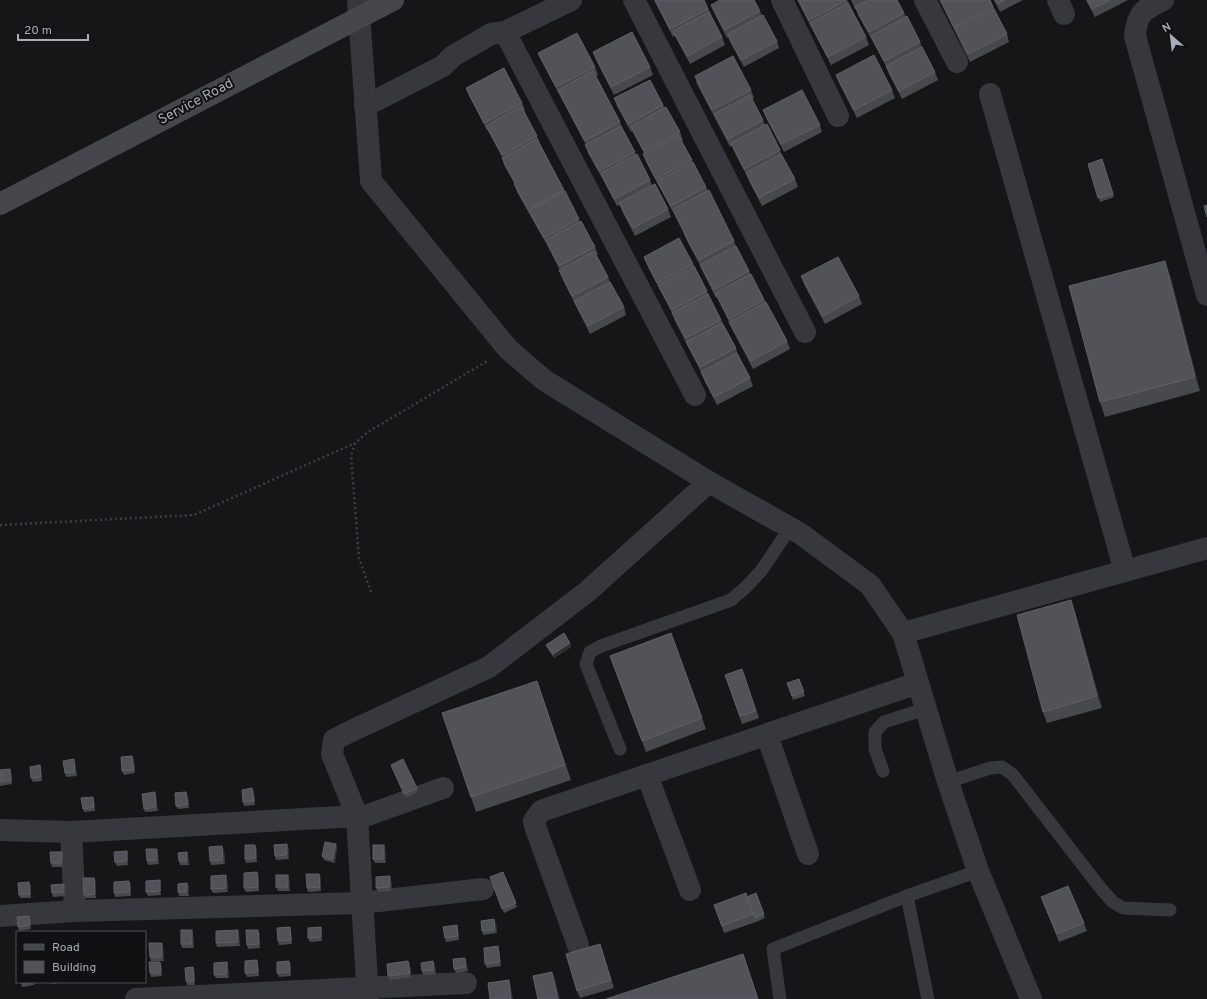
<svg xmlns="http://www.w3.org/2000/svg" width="1207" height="999" font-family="Overpass,sans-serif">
<rect width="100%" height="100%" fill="#161618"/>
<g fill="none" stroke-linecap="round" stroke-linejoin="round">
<!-- path -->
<g stroke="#3d3f44" stroke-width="2.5" stroke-dasharray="2 3" stroke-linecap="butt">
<polyline points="0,525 194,515 355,443"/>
<polyline points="371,592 359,558 351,456 355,443 368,432 489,360"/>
</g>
<!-- service -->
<g stroke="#37383d" stroke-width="13">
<polyline points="620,749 586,664 590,652 601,646 731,600 746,587 761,571 790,528"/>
<polyline points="883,771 875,749 875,732 884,722 925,709"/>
<polyline points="948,782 990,768 1002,767 1013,775 1102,890 1113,902 1123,908 1170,910"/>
<polyline points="780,999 773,949 907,896"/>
<polyline points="928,999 907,896 978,871"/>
</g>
<!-- minor -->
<g stroke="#37383d" stroke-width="22">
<polyline points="634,0 805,332"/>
<polyline points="782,0 838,116"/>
<polyline points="925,0 957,62"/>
<polyline points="1058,0 1064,14"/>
<path d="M1163,0C1143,10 1137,13 1135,36L1207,295"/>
<polyline points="505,32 695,395"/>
<polyline points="990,94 1125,571"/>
<polyline points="365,106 443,66 453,56 491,34 505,32 571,0"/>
<polyline points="903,633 1207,548"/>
<polyline points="767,735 808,854"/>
<polyline points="647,775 690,890"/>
<polyline points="357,819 443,788"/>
<polyline points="0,830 71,832"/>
<polyline points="75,911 71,832 357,816"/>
<polyline points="0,916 75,911 361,903 483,889"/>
<polyline points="578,945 536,829 534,821 541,811 918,683"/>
<polyline points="136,999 466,983"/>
<polyline points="368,999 357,816 332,754 334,740 347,733 489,667 588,591 709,482"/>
</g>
<!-- tertiary -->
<polyline stroke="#37383d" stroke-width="22" points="358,0 371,181 508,349 544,380 709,482 801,534 870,585 903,633 948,782 978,871 1031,999"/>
<!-- secondary -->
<polyline stroke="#45474d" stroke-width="22" points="0,204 393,0"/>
</g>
<!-- wall -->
<g fill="#47494d">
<polygon points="654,0 704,0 722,37 725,45 690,64 675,36 673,37"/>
<polygon points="797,0 847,0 866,37 869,45 831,65"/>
<polygon points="851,0 897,0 906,17 920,42 923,50 935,72 938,80 902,99 889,74 886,66 872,40 858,15 856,9 855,9"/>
<polygon points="939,0 990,0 1007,34 1009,42 970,62 944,9 942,5"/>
<polygon points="994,0 1023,0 1000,12"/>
<polygon points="1086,0 1128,0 1095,17"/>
<polygon points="711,5 760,11 762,16 777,41 779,48 744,67 730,42 728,37 727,38 714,12"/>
<polygon points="593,52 650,67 653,75 614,95 596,60"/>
<polygon points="538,53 595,67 598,75 596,76 620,122 623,130 636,155 650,180 652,185 668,209 671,217 635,236 622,211 620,205 617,206 602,178 588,153 586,145 541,60"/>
<polygon points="836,75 892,90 895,98 857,118 839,83"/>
<polygon points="695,76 751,90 754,98 752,99 763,120 765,125 780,150 782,155 795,179 798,187 762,206 749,181 747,176 734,151 732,146 730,147 717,122 715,118 697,84"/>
<polygon points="466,88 522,103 525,110 524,111 537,136 540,144 564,191 580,222 595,247 598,254 596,255 608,277 610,282 624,307 626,315 590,334 562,278 559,270 560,270 547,245 531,217 517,192 515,184 504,165 502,157 488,130 487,130 469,96"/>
<polygon points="614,98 663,105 665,108 680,132 683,140 682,141 734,241 736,246 751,275 787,341 790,349 753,369 732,329 729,322 717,297 716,298 703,272 701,267 688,243 685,236 674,214 646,162 643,154 644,153 632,131 631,132 617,106"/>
<polygon points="763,110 820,125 822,132 784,152 766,118"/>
<polygon points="1102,159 1114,197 1100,202 1088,164"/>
<polygon points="644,257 693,264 707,291 710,299 736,348 738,356 750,378 753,386 717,405 704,380 701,372 675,321 672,313 647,265"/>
<polygon points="1170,275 1200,391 1105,417 1100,402"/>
<polygon points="801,276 859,296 862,304 825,324 804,284"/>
<polygon points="1071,600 1075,612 1102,708 1047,723 1043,712"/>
<polygon points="671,633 706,729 646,752 610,656"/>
<polygon points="570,643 571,647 554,658 548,649 546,645"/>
<polygon points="742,669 759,718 742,724 725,675"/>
<polygon points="799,679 805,696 793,700 787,683"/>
<polygon points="537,681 571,780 476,812 471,797"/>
<polygon points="134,760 135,773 124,775 122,771"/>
<polygon points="75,763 77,776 66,777 65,773"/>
<polygon points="40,765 41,769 42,781 33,782 31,778"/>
<polygon points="391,765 417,788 418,792 406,798"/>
<polygon points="0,770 11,773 12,784 0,786"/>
<polygon points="252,788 254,792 255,805 244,806 243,802"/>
<polygon points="156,796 158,811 145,812 144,809"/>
<polygon points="188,796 189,808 178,809 176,806"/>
<polygon points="93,797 94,801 95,811 84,812 83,809"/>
<polygon points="336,844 337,848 335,863 324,860 322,856"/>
<polygon points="255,845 257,849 257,862 246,863 245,859"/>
<polygon points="384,845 385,849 386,863 375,863 373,859"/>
<polygon points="289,848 289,859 276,860 275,856"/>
<polygon points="157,849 158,853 159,864 148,865 147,861"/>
<polygon points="224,850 225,864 211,865 210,861"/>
<polygon points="127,851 128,855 128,865 117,866 115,862"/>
<polygon points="62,852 63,856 63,867 52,867 51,863"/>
<polygon points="187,852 188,856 189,865 180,865 179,861"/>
<polygon points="257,872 259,876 259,891 246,892 244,888"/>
<polygon points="503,872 517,907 504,913 490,877"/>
<polygon points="319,874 321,878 321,891 308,892 307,888"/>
<polygon points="226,875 227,879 228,892 213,893 211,889"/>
<polygon points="288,875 289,879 290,891 278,891 276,887"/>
<polygon points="94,878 96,882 96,898 85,898 84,895"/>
<polygon points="160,880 161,884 161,895 148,896 146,892"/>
<polygon points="391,880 392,891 378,892 376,888"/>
<polygon points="129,881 131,885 131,896 115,897 114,893"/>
<polygon points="29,882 31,886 31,898 20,898 19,895"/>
<polygon points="187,883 189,887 189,896 179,896 178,892"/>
<polygon points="64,884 65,888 66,896 53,897 52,893"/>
<polygon points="756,893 765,918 756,922 756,920 756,922 724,933 714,905 747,897"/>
<polygon points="1041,897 1084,923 1087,931 1059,942"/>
<polygon points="30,920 31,929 19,931 18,927"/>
<polygon points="496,923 497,933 483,935 482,931"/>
<polygon points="321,927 322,931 322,941 310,942 308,938"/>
<polygon points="458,929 459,940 446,942 445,938"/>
<polygon points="291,931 292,944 279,945 278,941"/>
<polygon points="193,934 194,948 182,948 181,944"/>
<polygon points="239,934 240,946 217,947 216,943"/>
<polygon points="260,934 260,948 248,949 247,945"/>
<polygon points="600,944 614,988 580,998 577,991"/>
<polygon points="498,946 499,950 501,966 487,968 485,964"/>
<polygon points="163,947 164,961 151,961 150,957"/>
<polygon points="289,961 291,965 291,976 279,977 277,973"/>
<polygon points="408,961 410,965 411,977 390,980 388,976"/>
<polygon points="433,961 435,965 436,974 423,975 422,971"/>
<polygon points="466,961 468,971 456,973 454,969"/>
<polygon points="160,962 162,966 162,976 151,977 150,973"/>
<polygon points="227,962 228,966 229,978 216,978 214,975"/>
<polygon points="258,964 259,976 247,977 245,973"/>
<polygon points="195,971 195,985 187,985 186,981"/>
<polygon points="21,982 33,982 34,985 22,987"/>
<polygon points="52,982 64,982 53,984"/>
</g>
<!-- shaded-wall -->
<g fill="#2f3033">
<polygon points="1165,261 1170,275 1200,391 1195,377"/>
<polygon points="1071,600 1075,612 1102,708 1097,696"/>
<polygon points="570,643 571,647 554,658 553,654"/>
<polygon points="132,756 134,760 135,773 134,770"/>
<polygon points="74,759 75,763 77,776 75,772"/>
<polygon points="40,765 41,769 42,781 41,777"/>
<polygon points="10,769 11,773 12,784 11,780"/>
<polygon points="252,788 254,792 255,805 254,801"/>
<polygon points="155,792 156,796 158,811 156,807"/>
<polygon points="186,792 188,796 189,808 188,804"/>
<polygon points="93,797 94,801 95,811 94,807"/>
<polygon points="287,844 289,848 289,859 287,855"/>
<polygon points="336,844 337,848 335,863 333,859"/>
<polygon points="255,845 257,849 257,862 256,858"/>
<polygon points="384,845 385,849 386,863 384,859"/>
<polygon points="222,846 224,850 225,864 223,860"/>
<polygon points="157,849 158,853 159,864 157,860"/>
<polygon points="127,851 128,855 128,865 127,861"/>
<polygon points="62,852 63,856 63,867 62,863"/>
<polygon points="187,852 188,856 189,865 187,861"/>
<polygon points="257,872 259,876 259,891 258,887"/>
<polygon points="319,874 321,878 321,891 320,887"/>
<polygon points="226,875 227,879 228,892 226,888"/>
<polygon points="288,875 289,879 290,891 288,887"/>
<polygon points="390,876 391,880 392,891 390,887"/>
<polygon points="94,878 96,882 96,898 95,894"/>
<polygon points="160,880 161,884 161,895 160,891"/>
<polygon points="129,881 131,885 131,896 130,892"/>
<polygon points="29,882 31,886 31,898 30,894"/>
<polygon points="187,883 189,887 189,896 187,892"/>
<polygon points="64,884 65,888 66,896 64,892"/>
<polygon points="494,919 496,923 497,933 495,930"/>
<polygon points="457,925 458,929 459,940 458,936"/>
<polygon points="290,927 291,931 292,944 291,940"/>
<polygon points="321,927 322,931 322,941 321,937"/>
<polygon points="192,930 193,934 194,948 192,944"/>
<polygon points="238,930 239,934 240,946 238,942"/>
<polygon points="258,930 260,934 260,948 259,944"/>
<polygon points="162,943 163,947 164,961 162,957"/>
<polygon points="498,946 499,950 501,966 500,962"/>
<polygon points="465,958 466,961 468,971 466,967"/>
<polygon points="257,960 258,964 259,976 258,972"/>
<polygon points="289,961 291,965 291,976 290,972"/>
<polygon points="408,961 410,965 411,977 410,973"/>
<polygon points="433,961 435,965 436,974 434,970"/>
<polygon points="160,962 162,966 162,976 161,973"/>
<polygon points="227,962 228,966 229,978 227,974"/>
<polygon points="193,967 195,971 195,985 194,981"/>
<polygon points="552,972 555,979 560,999 558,999"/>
<polygon points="509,980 511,988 513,999 511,999"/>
</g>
<!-- building -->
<g fill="#525359" stroke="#5f6168">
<polygon points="655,0 704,0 708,9 670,29"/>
<polygon points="720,0 754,0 760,11 724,30 711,5"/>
<polygon points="799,0 847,0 809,20"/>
<polygon points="869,0 897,0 904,13 869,32 855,7"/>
<polygon points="944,0 990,0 993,7 954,27 941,1"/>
<polygon points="995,0 1005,0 997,4"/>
<polygon points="1087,0 1110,0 1092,9"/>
<polygon points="848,3 866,37 828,57 810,23"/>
<polygon points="994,9 1007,34 968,54 955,28"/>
<polygon points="709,12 722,37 687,56 673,31"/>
<polygon points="763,15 777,41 741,60 728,34"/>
<polygon points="907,16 920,42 884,61 871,36"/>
<polygon points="632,32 650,67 611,87 593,52"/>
<polygon points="577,33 595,67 556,87 538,53"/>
<polygon points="922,47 935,72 899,91 886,66"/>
<polygon points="874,55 892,90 854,110 836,75"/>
<polygon points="733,56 751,90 712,110 695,76"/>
<polygon points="504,68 522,103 484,123 466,88"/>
<polygon points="593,71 620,122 585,141 558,90"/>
<polygon points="650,80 663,105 628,124 614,98"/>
<polygon points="802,90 820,125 781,144 763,110"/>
<polygon points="750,95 763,120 728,139 714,114"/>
<polygon points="521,106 537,136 502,155 486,126"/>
<polygon points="666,107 680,132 644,151 631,126"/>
<polygon points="767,124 780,150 744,169 731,143"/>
<polygon points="621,126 635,152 599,171 585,145"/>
<polygon points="678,135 692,160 656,179 643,154"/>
<polygon points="537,139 564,190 528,209 514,184 515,183 502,158"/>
<polygon points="637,154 650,180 614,199 601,173"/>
<polygon points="781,154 795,179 759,198 746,173"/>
<polygon points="1102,159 1113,194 1098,198 1088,164"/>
<polygon points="693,162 706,187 671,206 657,181"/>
<polygon points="655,184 668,209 633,228 619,203"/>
<polygon points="709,190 734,241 699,260 685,235 686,235 673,209"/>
<polygon points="565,191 579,219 544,238 529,210"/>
<polygon points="1207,205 1207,217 1204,206"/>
<polygon points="581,221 595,247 559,266 546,240"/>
<polygon points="679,238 693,264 657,283 644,257"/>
<polygon points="736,246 749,271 714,290 700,265"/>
<polygon points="594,251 608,277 572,296 559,270"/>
<polygon points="838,257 859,296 823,316 801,276"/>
<polygon points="1165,261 1195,377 1100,402 1069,286"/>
<polygon points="694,266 707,291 672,310 658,285"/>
<polygon points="751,274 764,300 729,319 715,293"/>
<polygon points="610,282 624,307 588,326 574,301"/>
<polygon points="708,294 721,320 686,338 672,313"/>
<polygon points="766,302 787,341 751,361 729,322"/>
<polygon points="722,323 736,348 700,367 686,342"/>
<polygon points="737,353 750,378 714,397 701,372"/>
<polygon points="1071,600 1097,696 1043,712 1017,615"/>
<polygon points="564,633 570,643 553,654 546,645"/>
<polygon points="671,633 702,718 642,741 610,656"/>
<polygon points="742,669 756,711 740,716 725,675"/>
<polygon points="799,679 804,692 792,696 787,683"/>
<polygon points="537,681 565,765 471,797 442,713"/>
<polygon points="132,756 134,770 122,771 121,757"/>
<polygon points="74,759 75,772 65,773 63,761"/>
<polygon points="403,759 417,788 404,794 391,765"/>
<polygon points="40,765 41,777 31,778 30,767"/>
<polygon points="10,769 11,780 0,782 0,770"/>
<polygon points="252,788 254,801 243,802 242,790"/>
<polygon points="155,792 156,807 144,809 142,794"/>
<polygon points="186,792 188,804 176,806 175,793"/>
<polygon points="93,797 94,807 83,809 81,798"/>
<polygon points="325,842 336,844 333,859 322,856"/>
<polygon points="287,844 287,855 275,856 274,845"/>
<polygon points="245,845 255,845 256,858 245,859"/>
<rect x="373" y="845" width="11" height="14"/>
<polygon points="222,846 223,860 210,861 209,847"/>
<polygon points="146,849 157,849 157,860 147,861"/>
<polygon points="127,851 127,861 115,862 114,852"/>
<polygon points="50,852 62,852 62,863 51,863"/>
<polygon points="187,852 187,861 179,861 178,853"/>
<polygon points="257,872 258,887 244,888 244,873"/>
<polygon points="503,872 516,903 502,909 490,877"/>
<polygon points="306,874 319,874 320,887 307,888"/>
<polygon points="226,875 226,888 211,889 211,876"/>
<rect x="276" y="875" width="12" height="12"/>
<polygon points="390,876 390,887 376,888 376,877"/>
<polygon points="83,878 94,878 95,894 84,895"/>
<polygon points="160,880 160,891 146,892 146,881"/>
<polygon points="129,881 130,892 114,893 114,882"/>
<polygon points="29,882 30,894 19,895 18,883"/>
<polygon points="187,883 187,892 178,892 178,884"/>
<polygon points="64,884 64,892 52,893 51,885"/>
<polygon points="1068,886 1084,923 1057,934 1041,897"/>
<polygon points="746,893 753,914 722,926 714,905"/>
<polygon points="756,893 764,914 755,918 747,897"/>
<polygon points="29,916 30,925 18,927 17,917"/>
<polygon points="494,919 495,930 482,931 481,921"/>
<polygon points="457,925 458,936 445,938 443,927"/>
<polygon points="290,927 291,940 278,941 277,928"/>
<polygon points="321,927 321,937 308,938 308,928"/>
<rect x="181" y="930" width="11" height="14"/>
<polygon points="238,930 238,942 216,943 216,931"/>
<polygon points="246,930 258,930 259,944 247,945"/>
<polygon points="149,943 162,943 162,957 150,957"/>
<polygon points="600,944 611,980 577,991 566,954"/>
<polygon points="498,946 500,962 485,964 484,948"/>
<polygon points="743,954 758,999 606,999"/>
<polygon points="465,958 466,967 454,969 453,959"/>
<polygon points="257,960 258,972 245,973 245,961"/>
<polygon points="289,961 290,972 277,973 277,962"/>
<polygon points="408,961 410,973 388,976 387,964"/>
<polygon points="433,961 434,970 422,971 421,963"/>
<polygon points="149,962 160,962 161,973 150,973"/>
<polygon points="227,962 227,974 214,975 214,963"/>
<polygon points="193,967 194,981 186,981 185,968"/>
<polygon points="552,972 558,999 538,999 533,976"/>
<polygon points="509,980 511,999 490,999 488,983"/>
</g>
<g text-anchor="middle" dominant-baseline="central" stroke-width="4" stroke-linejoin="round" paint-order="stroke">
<!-- street labels -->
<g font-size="14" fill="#a8adb8" stroke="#111113">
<text transform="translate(196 102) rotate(-28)">Service Road</text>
</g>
</g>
<!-- legend -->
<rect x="16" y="931" width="130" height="52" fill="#111113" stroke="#4d4f55"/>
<rect x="24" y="944" width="20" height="6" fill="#45474d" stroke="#4d4f55"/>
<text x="52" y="951" font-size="12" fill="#a8adb8">Road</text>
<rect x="24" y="961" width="20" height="12" fill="#525359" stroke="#4d4f55"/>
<text x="52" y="971" font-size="12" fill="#a8adb8">Building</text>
<!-- north arrow -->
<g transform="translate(1171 36) rotate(332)" stroke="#111113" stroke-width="3" paint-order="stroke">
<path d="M0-3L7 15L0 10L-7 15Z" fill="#a8adb8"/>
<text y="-6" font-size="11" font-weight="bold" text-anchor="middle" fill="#a8adb8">N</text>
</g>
<!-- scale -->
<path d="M18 34v6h70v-6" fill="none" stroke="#a8adb8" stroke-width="2"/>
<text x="24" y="34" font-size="12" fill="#a8adb8" stroke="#111113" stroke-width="3" paint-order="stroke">20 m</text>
</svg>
